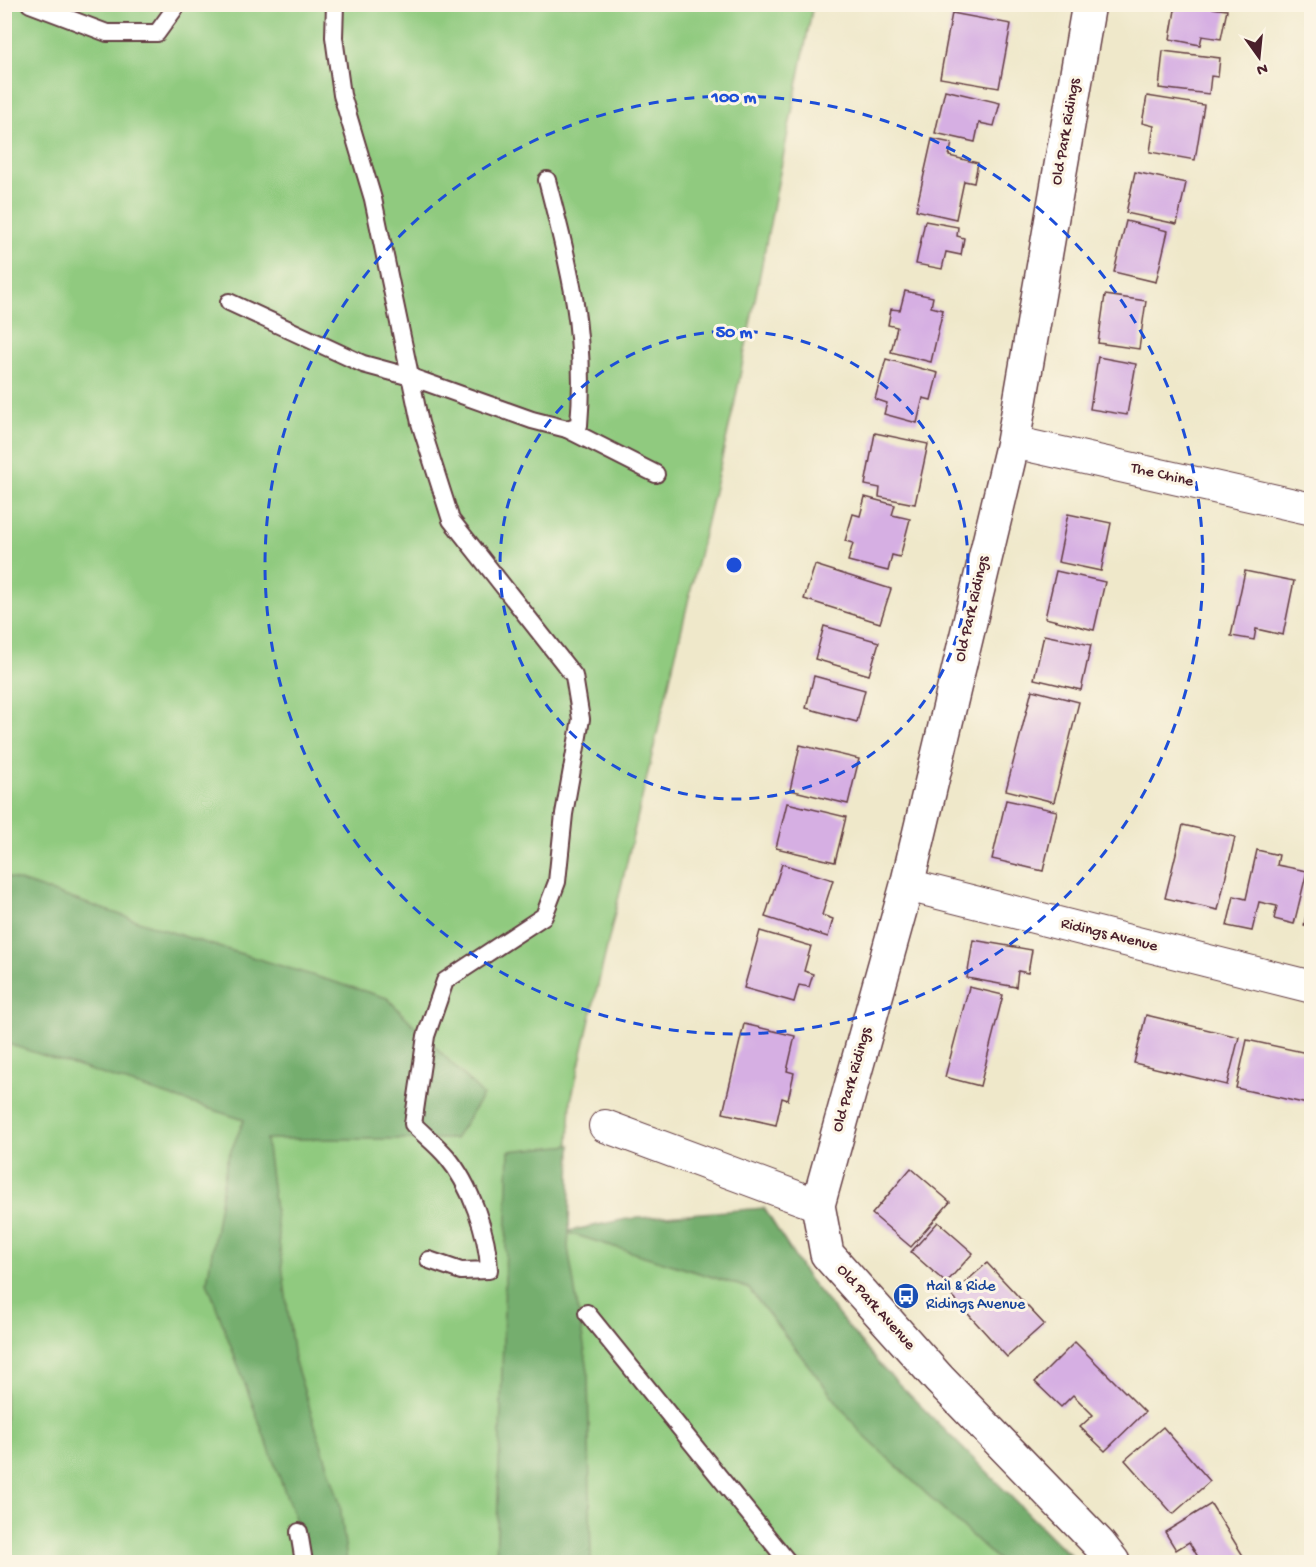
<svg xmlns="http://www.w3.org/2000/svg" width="1316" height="1567" font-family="'Gochi Hand',sans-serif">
<rect width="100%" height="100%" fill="#fcf5e5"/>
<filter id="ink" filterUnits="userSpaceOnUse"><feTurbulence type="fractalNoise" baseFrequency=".0167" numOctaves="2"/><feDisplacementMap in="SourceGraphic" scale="12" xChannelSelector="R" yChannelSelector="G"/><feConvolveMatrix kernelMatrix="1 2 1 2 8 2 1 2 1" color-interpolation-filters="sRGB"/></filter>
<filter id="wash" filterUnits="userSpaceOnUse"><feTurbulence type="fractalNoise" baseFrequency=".008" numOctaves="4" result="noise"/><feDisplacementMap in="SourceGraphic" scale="24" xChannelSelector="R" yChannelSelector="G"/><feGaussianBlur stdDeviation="1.35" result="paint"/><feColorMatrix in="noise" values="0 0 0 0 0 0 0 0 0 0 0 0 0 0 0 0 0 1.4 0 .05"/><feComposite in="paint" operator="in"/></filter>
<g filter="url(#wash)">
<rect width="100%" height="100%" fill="#efe8ca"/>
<!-- green -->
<polygon fill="#90ca7f" stroke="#6d7455" stroke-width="1.5" points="5,5 813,5 734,406 571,1100 565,1231 748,1288 1070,1554 1076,1562 5,1562"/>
<!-- forest -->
<g fill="#74ae6e" stroke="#5f664c" stroke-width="1.5">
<polygon points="5,876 183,936 387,998 483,1095 455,1139 266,1139 294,1359 340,1504 347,1562 311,1562 207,1282 227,1160 244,1120 5,1043"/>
<polygon points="571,1145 569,1231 627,1219 764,1208 807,1277 878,1363 1076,1562 1000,1562 862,1434 748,1288 569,1233 568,1247 588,1371 591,1562 496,1562 509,1151"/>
</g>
<g id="blocks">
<!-- building -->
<g fill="#d6afe3">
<polygon points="1176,4 1213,4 1212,8 1227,10 1221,39 1202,36 1200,45 1170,39"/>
<polygon points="952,13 1011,24 999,88 940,78"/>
<polygon points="1163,51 1220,58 1218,77 1211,76 1209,94 1159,88"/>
<polygon points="945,90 1000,103 994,126 979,123 975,142 935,133"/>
<polygon points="1147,96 1204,105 1195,160 1150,152 1154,126 1142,123"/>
<polygon points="932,139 952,143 949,156 978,163 974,183 964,181 956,219 916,210"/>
<polygon points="1135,172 1186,183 1177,224 1126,213"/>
<polygon points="925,221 958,227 957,236 964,238 961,255 946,252 942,269 916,264"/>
<polygon points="1126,221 1168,231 1156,282 1114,272"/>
<polygon points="905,291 933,297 931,307 943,310 931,362 891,352 897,327 888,325 891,309 900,310"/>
<polygon points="1105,295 1146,301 1139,349 1098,343"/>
<polygon points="1098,357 1136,364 1127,415 1090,409"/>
<polygon points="886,359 938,373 931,400 923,398 917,423 884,414 887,403 875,399"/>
<polygon points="875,433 928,444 915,504 879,497 880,488 865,485"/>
<polygon points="865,497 895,505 892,515 910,519 900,557 892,555 888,571 848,561 853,543 845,541 853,514 860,516"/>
<polygon points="1068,514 1111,523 1101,571 1058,562"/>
<polygon points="815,565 891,589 880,623 804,599"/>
<polygon points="1056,571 1105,582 1094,630 1045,618"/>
<polygon points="1245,571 1294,581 1283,635 1256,629 1254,640 1231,636"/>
<polygon points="824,626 879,642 869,675 815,659"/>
<polygon points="1044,635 1091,645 1081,690 1034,679"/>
<polygon points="814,676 865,690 857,722 806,708"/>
<polygon points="1032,690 1079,702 1054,802 1006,790"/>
<polygon points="800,745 859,759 848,804 790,790"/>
<polygon points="1006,800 1057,811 1043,871 992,859"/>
<polygon points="787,803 846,817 835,862 776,848"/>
<polygon points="1183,825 1235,837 1218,910 1165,898"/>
<polygon points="1257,850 1279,855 1277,865 1307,871 1294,924 1274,919 1277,906 1259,902 1252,931 1227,926 1234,896 1246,899"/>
<polygon points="782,864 833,880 822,915 833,919 828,937 765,917"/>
<polygon points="1310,893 1312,893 1312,928 1304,926"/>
<polygon points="760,931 811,946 804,971 813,974 809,987 799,985 794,1002 744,988"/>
<polygon points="973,940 1032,950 1028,973 1018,971 1016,987 967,978"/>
<polygon points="969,987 1003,995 980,1086 945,1077"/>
<polygon points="1146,1015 1239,1037 1227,1085 1134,1063"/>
<polygon points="744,1024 795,1036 787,1071 794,1073 788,1100 782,1098 776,1125 723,1113"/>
<polygon points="1247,1040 1312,1054 1312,1105 1236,1088"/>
<polygon points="911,1168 950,1202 911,1247 872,1214"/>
<polygon points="938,1222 973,1253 946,1283 911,1252"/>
<polygon points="987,1263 1044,1324 1007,1357 951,1295"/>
<polygon points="1075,1342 1145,1412 1105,1451 1080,1427 1093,1415 1073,1395 1061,1407 1035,1382"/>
<polygon points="1163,1427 1210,1481 1173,1514 1125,1460"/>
<polygon points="1211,1504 1247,1562 1201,1562 1189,1542 1176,1550 1165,1532"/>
</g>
</g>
</g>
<g filter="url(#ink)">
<use href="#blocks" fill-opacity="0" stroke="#633d43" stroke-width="1.5"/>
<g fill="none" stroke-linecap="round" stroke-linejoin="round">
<!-- service casing -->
<g stroke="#633d43" stroke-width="20">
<g id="service">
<polyline points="30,4 107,33 157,33 178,4"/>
<path d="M335,4L334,37L342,95L373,199L420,423L451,520L574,676L581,719L564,814L557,882L544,916L445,981L426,1036L413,1124C424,1135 437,1145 447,1157C470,1184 488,1234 489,1270L461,1271L429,1260"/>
<path d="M229,302L363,364L411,377L532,420L567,429L579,425C587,334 570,268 547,180"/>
<polyline points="567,429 656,474"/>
<polyline points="587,1313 788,1562"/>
<polyline points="299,1532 304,1562"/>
</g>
</g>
<!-- minor casing -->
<g stroke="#633d43" stroke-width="34">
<g id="minor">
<polyline points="1013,442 1312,509"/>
<polyline points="907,885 1312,987"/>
<polyline points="605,1126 818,1205"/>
</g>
</g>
<!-- tertiary casing -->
<g stroke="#633d43" stroke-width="36">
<polyline id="tertiary" points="1089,4 1013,442 907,885 818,1205 827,1254 939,1379 1099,1544 1113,1562"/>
</g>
<!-- service -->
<use href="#service" stroke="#fff" stroke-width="16"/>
<!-- minor -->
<use href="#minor" stroke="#fff" stroke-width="32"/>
<!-- tertiary -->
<use href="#tertiary" stroke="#fff" stroke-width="33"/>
</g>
</g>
<!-- distance rings -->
<g fill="none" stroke="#1d4ed8" stroke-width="3" stroke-dasharray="10 8">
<circle cx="734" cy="565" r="234"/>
<circle cx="734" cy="565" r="469"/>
</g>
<!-- icons -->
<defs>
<g id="bus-disc" transform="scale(1.35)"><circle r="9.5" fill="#1a4fb4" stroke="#fcf5e5"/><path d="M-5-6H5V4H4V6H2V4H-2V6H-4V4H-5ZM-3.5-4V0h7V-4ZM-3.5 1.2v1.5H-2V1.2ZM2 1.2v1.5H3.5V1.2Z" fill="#fff"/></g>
</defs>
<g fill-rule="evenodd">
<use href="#bus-disc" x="906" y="1296"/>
</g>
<g text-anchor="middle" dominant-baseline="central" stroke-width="6" stroke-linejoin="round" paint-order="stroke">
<!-- street labels -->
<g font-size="16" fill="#4a1f2b" stroke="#fcf5e5">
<text transform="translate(1067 132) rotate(-80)">Old Park Ridings</text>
<text transform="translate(1162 476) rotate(13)">The Chine</text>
<text transform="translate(973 609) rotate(-77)">Old Park Ridings</text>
<text transform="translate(1109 936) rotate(14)">Ridings Avenue</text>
<text transform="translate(853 1080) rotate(-74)">Old Park Ridings</text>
<text transform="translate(875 1308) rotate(48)">Old Park Avenue</text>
</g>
<!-- transit labels -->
<g font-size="16" fill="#164399" stroke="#fcf5e5" text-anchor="start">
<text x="926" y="1287">Hail &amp; Ride<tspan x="926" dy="18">Ridings Avenue</tspan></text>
</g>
</g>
<circle cx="734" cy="565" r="9" fill="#1d4ed8" stroke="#fcf5e5" stroke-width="3"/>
<g font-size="18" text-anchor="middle" font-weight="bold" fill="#1d4ed8" stroke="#fcf5e5" stroke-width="6" stroke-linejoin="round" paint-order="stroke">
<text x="734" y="102">100 m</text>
<text x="734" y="337">50 m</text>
</g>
<!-- margin -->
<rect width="1316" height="1567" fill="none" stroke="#fcf5e5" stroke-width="24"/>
<!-- north arrow -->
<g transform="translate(1259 57) rotate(165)" stroke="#fcf5e5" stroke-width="4.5" paint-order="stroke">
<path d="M0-4.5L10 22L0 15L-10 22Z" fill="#4a1f2b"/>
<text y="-9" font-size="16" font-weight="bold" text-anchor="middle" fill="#4a1f2b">N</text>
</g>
</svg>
